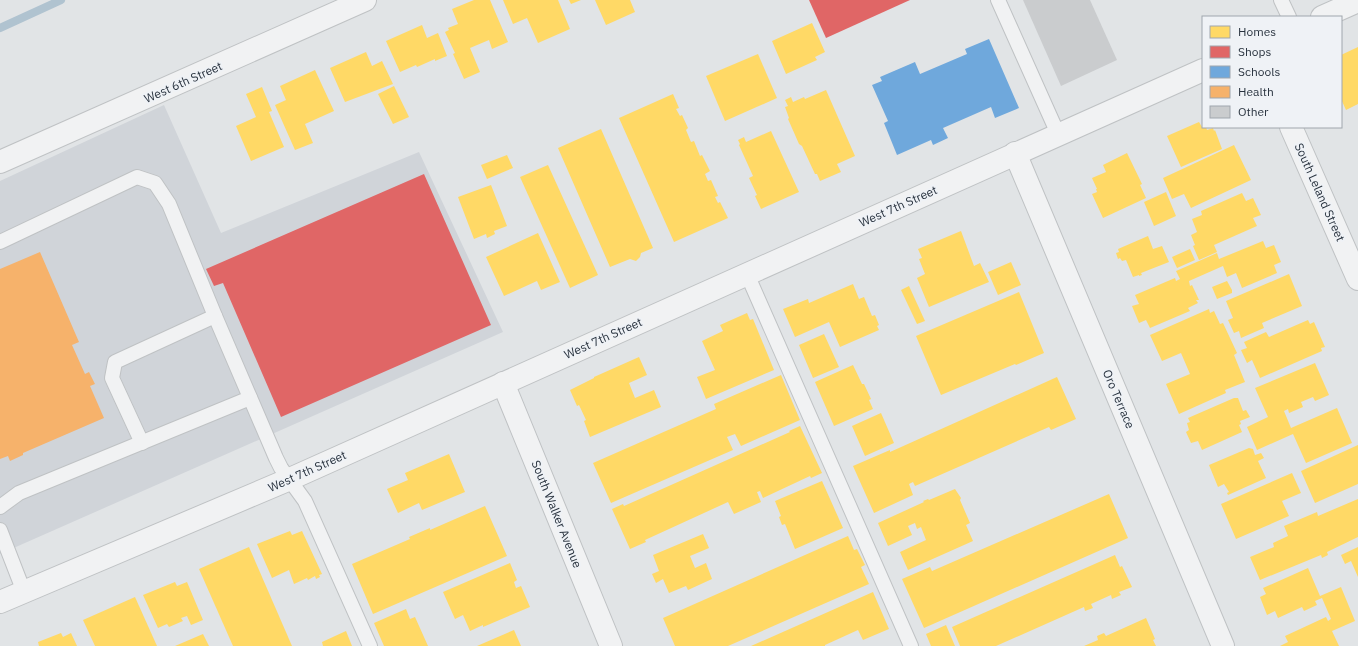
<svg xmlns="http://www.w3.org/2000/svg" width="1358" height="646" font-family="'IBM Plex Sans',sans-serif">
<rect width="100%" height="100%" fill="#e1e4e6"/>
<!-- built -->
<polygon fill="#d0d4d9" points="164,105 221,233 419,152 503,332 0,554 0,181"/>
<!-- homes -->
<g fill="#ffd966">
<polygon points="474,0 490,0 508,42 492,49 489,40 470,48 480,72 464,79 453,54 455,53 445,32 449,30 448,28 458,24 452,9"/>
<polygon points="503,0 558,0 570,29 538,43 527,18 513,24"/>
<polygon points="569,0 581,0 571,4"/>
<polygon points="595,0 630,0 635,12 606,25"/>
<polygon points="812,23 825,52 815,57 817,60 786,74 772,41"/>
<polygon points="422,25 427,38 438,33 447,56 435,61 435,59 417,67 416,65 400,72 386,41"/>
<polygon points="1358,47 1358,104 1346,110 1341,99 1341,55"/>
<polygon points="366,52 372,66 382,61 393,84 345,102 330,68"/>
<polygon points="758,54 777,98 725,121 706,76"/>
<polygon points="315,70 334,111 305,124 313,143 295,150 275,105 286,100 280,86"/>
<polygon points="394,86 409,117 393,124 378,94"/>
<polygon points="262,87 272,111 269,112 284,147 251,161 236,126 256,117 246,94"/>
<polygon points="826,90 855,156 837,164 841,172 820,181 817,174 815,174 802,146 799,144 788,119 789,118 785,107 788,106 785,100 791,97 793,102 804,97 805,99"/>
<polygon points="673,94 679,108 676,109 680,116 682,115 688,128 686,130 691,142 694,141 700,156 702,155 710,171 705,174 708,181 711,180 718,196 715,197 718,203 720,202 728,218 674,242 619,118"/>
<polygon points="1199,122 1202,127 1206,127 1207,130 1213,128 1214,131 1215,130 1222,149 1181,167 1167,136"/>
<polygon points="601,129 653,248 641,253 640,257 636,261 630,259 610,267 558,148"/>
<polygon points="771,131 799,192 761,209 755,196 757,195 749,178 753,176 739,145 740,144 738,140 744,137 746,142"/>
<polygon points="1234,145 1251,180 1191,208 1184,194 1172,199 1163,178"/>
<polygon points="1127,153 1142,184 1140,185 1146,198 1103,218 1092,194 1097,192 1096,189 1097,189 1092,178 1106,172 1103,165"/>
<polygon points="507,155 513,168 487,179 481,165"/>
<polygon points="548,165 598,275 570,288 520,177"/>
<polygon points="491,185 507,226 494,231 495,234 487,238 486,234 474,239 458,197"/>
<polygon points="1166,192 1176,216 1154,226 1144,202"/>
<polygon points="1242,193 1246,201 1253,198 1261,215 1253,218 1257,226 1214,245 1217,252 1199,260 1193,246 1195,245 1191,235 1197,232 1192,219 1202,215 1201,211"/>
<polygon points="961,231 974,266 980,263 989,282 929,307 917,278 925,274 919,259 922,258 918,249"/>
<polygon points="538,233 560,282 541,290 537,281 504,296 486,257"/>
<polygon points="1148,236 1153,249 1162,246 1169,262 1141,273 1142,275 1139,276 1139,275 1133,277 1126,260 1122,261 1120,258 1118,259 1116,253 1119,252 1118,249"/>
<polygon points="1263,241 1266,248 1274,245 1281,262 1274,265 1277,273 1242,288 1236,273 1227,277 1223,266 1189,281 1190,286 1192,285 1199,300 1196,300 1198,303 1188,308 1190,311 1150,328 1146,320 1139,323 1132,306 1139,304 1135,295 1175,278 1176,281 1180,279 1176,271 1199,261 1217,253 1219,259"/>
<polygon points="1190,249 1195,260 1177,268 1172,257"/>
<polygon points="1011,262 1021,285 998,295 988,272"/>
<polygon points="1289,274 1302,306 1262,323 1264,328 1241,338 1239,331 1234,333 1228,320 1233,318 1226,301"/>
<polygon points="1227,281 1232,290 1232,293 1217,299 1212,287"/>
<polygon points="853,284 859,299 864,297 872,316 875,315 879,325 877,326 879,330 840,347 829,322 795,337 783,309 808,299 809,303"/>
<polygon points="909,286 925,321 917,324 901,290"/>
<polygon points="1019,292 1044,353 1016,365 1015,364 941,395 916,336"/>
<polygon points="1209,309 1210,313 1214,311 1220,324 1223,323 1237,353 1234,355 1245,382 1225,390 1226,393 1179,414 1166,384 1190,374 1181,353 1162,361 1150,335"/>
<polygon points="747,313 750,320 753,319 774,370 706,399 697,377 715,370 702,341 723,331 720,325"/>
<polygon points="1308,320 1310,324 1314,322 1325,347 1321,348 1322,351 1260,378 1252,360 1247,363 1241,350 1247,348 1244,342 1266,332 1269,337"/>
<polygon points="824,334 839,367 813,378 799,345"/>
<polygon points="639,357 647,375 629,383 635,398 654,390 661,407 590,437 584,421 586,420 579,405 577,406 570,390 594,378 594,377"/>
<polygon points="1315,363 1329,395 1315,401 1313,397 1301,402 1303,407 1289,413 1288,409 1284,411 1291,428 1337,408 1352,443 1306,463 1293,434 1257,450 1247,427 1268,417 1255,388"/>
<polygon points="853,365 862,384 864,384 871,399 869,400 873,409 834,426 815,382"/>
<polygon points="781,375 800,420 741,446 735,434 727,437 733,450 611,503 593,463 716,409 714,404"/>
<polygon points="1057,377 1076,419 1051,430 1049,427 915,486 913,482 909,484 913,495 874,513 853,466 890,450 890,452"/>
<polygon points="1234,398 1238,398 1243,411 1246,410 1250,417 1240,421 1241,424 1239,425 1242,432 1202,450 1198,441 1191,443 1186,432 1189,430 1187,423 1190,422 1188,418"/>
<polygon points="881,413 894,443 865,456 852,426"/>
<polygon points="800,426 822,473 811,478 810,476 763,498 760,491 757,492 761,502 734,514 728,502 645,540 646,542 630,549 612,509 623,504 624,506 790,432 789,431"/>
<polygon points="1358,445 1358,484 1315,503 1301,471"/>
<polygon points="1249,448 1253,449 1255,455 1261,453 1264,458 1258,461 1266,478 1228,495 1227,493 1229,492 1224,484 1218,487 1209,465"/>
<polygon points="449,454 465,492 422,510 419,503 398,513 387,489 408,480 405,473"/>
<polygon points="1292,473 1301,493 1282,501 1289,516 1236,539 1221,504"/>
<polygon points="822,481 843,528 795,549 785,524 782,525 779,517 781,516 775,501"/>
<polygon points="955,489 961,498 960,500 970,523 966,525 973,541 908,570 900,552 926,540 921,527 917,529 915,523 908,526 912,535 888,546 878,523 924,502 923,501 928,499 929,500"/>
<polygon points="1109,494 1128,538 924,628 902,579 930,567 932,571"/>
<polygon points="1358,499 1358,537 1327,552 1328,555 1322,558 1321,555 1260,580 1250,557 1274,547 1273,543 1288,536 1284,526 1317,512 1318,516"/>
<polygon points="485,506 507,556 373,614 352,564 410,539 409,537 430,528 430,530"/>
<polygon points="290,531 292,535 302,531 322,574 319,575 320,577 316,579 315,576 308,580 307,578 294,584 289,570 272,578 257,544"/>
<polygon points="703,534 709,548 690,556 695,568 706,563 712,579 688,590 686,586 669,593 663,579 656,583 652,574 659,571 653,555"/>
<polygon points="848,536 854,550 857,549 865,565 861,567 869,584 728,646 675,646 663,618"/>
<polygon points="249,547 292,646 233,646 199,569"/>
<polygon points="1358,547 1358,577 1351,561 1345,564 1341,555"/>
<polygon points="1115,555 1120,567 1122,566 1132,587 1119,592 1121,595 1112,599 1111,595 1091,604 1093,608 1085,611 1084,607 996,646 960,646 952,627"/>
<polygon points="510,563 517,580 514,582 516,588 521,586 530,607 483,627 483,625 470,631 463,615 455,619 443,592"/>
<polygon points="1308,568 1320,596 1341,587 1355,621 1332,631 1339,646 1280,646 1288,642 1285,636 1326,617 1328,621 1331,619 1322,598 1315,601 1317,605 1304,611 1302,607 1278,618 1275,611 1267,615 1260,597 1266,594 1263,588"/>
<polygon points="175,582 177,586 187,582 203,620 191,625 187,616 181,618 183,621 169,627 167,624 158,628 143,595"/>
<polygon points="873,592 889,629 863,640 858,630 825,645 825,646 751,646"/>
<polygon points="135,597 157,646 95,646 83,620"/>
<polygon points="406,609 410,619 415,617 428,646 384,646 374,623"/>
<polygon points="1146,618 1155,639 1153,640 1156,646 1084,646 1098,640 1097,636 1104,633 1106,636"/>
<polygon points="946,625 955,646 931,646 926,634"/>
<polygon points="514,630 521,646 477,646"/>
<polygon points="346,631 352,646 323,646 322,642"/>
<polygon points="61,633 63,637 71,633 77,646 39,646 38,642"/>
<polygon points="203,634 209,646 175,646"/>
</g>
<!-- shops -->
<g fill="#e06666">
<polygon points="809,0 910,0 826,38"/>
<polygon points="424,174 491,325 281,417 223,283 214,286 206,269"/>
</g>
<!-- schools -->
<polygon fill="#6fa8dc" points="989,39 1019,108 995,118 991,107 943,128 948,138 933,145 931,140 897,155 884,123 888,121 872,85 882,81 880,77 915,62 920,74 967,54 965,49"/>
<!-- health -->
<polygon fill="#f6b26b" points="40,252 79,342 72,345 85,374 89,372 95,384 90,386 104,418 23,453 23,455 10,461 8,456 0,459 0,269"/>
<g fill="none" stroke-linecap="round" stroke-linejoin="round">
<!-- stream -->
<polyline stroke="#b0c3d0" stroke-width="8" points="0,28 61,0"/>
</g>
<!-- building -->
<polygon fill="#caccce" points="1023,0 1090,0 1117,60 1061,86"/>
<g fill="none" stroke-linecap="round" stroke-linejoin="round">
<!-- service casing -->
<g stroke="#bfc2c4" stroke-width="16">
<g id="service">
<polyline points="998,0 1058,134"/>
<polyline points="1281,0 1289,17"/>
<polyline points="0,242 137,177 155,183 169,204 215,316 276,458 281,468 305,501 370,646"/>
<polyline points="747,274 911,646"/>
<polyline points="142,443 112,378 115,362 215,316"/>
<polyline points="0,507 19,493 250,398"/>
<polyline points="0,530 24,592"/>
</g>
</g>
<!-- minor casing -->
<g stroke="#bfc2c4" stroke-width="24">
<g id="minor">
<polyline points="1291,127 1358,279"/>
<polyline points="1015,153 1223,646"/>
<polyline points="503,383 611,646"/>
</g>
</g>
<!-- tertiary casing -->
<g stroke="#bfc2c4" stroke-width="24">
<g id="tertiary">
<polyline points="1322,17 1358,1"/>
<polyline points="0,162 365,0"/>
<polyline points="0,602 290,479 1203,70"/>
</g>
</g>
<!-- service -->
<use href="#service" stroke="#f1f2f3" stroke-width="14"/>
<!-- minor -->
<use href="#minor" stroke="#f1f2f3" stroke-width="22"/>
<!-- tertiary -->
<use href="#tertiary" stroke="#f1f2f3" stroke-width="22"/>
</g>
<g text-anchor="middle" dominant-baseline="central" stroke-width="4" stroke-linejoin="round" paint-order="stroke">
<!-- street labels -->
<g font-size="12" fill="#29333f" stroke="#eff2f6">
<text transform="translate(183 82) rotate(-24)">West 6th Street</text>
<text transform="translate(1320 192) rotate(66)">South Leland Street</text>
<text transform="translate(898 206) rotate(-24)">West 7th Street</text>
<text transform="translate(603 338) rotate(-24)">West 7th Street</text>
<text transform="translate(1119 399) rotate(67)">Oro Terrace</text>
<text transform="translate(307 471) rotate(-24)">West 7th Street</text>
<text transform="translate(557 514) rotate(68)">South Walker Avenue</text>
</g>
</g>
<!-- legend -->
<rect x="1202" y="16" width="140" height="112" fill="#eff2f6" stroke="#a0a6ad"/>
<rect x="1210" y="26" width="20" height="12" fill="#ffd966" stroke="#a0a6ad"/>
<text x="1238" y="36" font-size="12" fill="#29333f">Homes</text>
<rect x="1210" y="46" width="20" height="12" fill="#e06666" stroke="#a0a6ad"/>
<text x="1238" y="56" font-size="12" fill="#29333f">Shops</text>
<rect x="1210" y="66" width="20" height="12" fill="#6fa8dc" stroke="#a0a6ad"/>
<text x="1238" y="76" font-size="12" fill="#29333f">Schools</text>
<rect x="1210" y="86" width="20" height="12" fill="#f6b26b" stroke="#a0a6ad"/>
<text x="1238" y="96" font-size="12" fill="#29333f">Health</text>
<rect x="1210" y="106" width="20" height="12" fill="#caccce" stroke="#a0a6ad"/>
<text x="1238" y="116" font-size="12" fill="#29333f">Other</text>
</svg>
